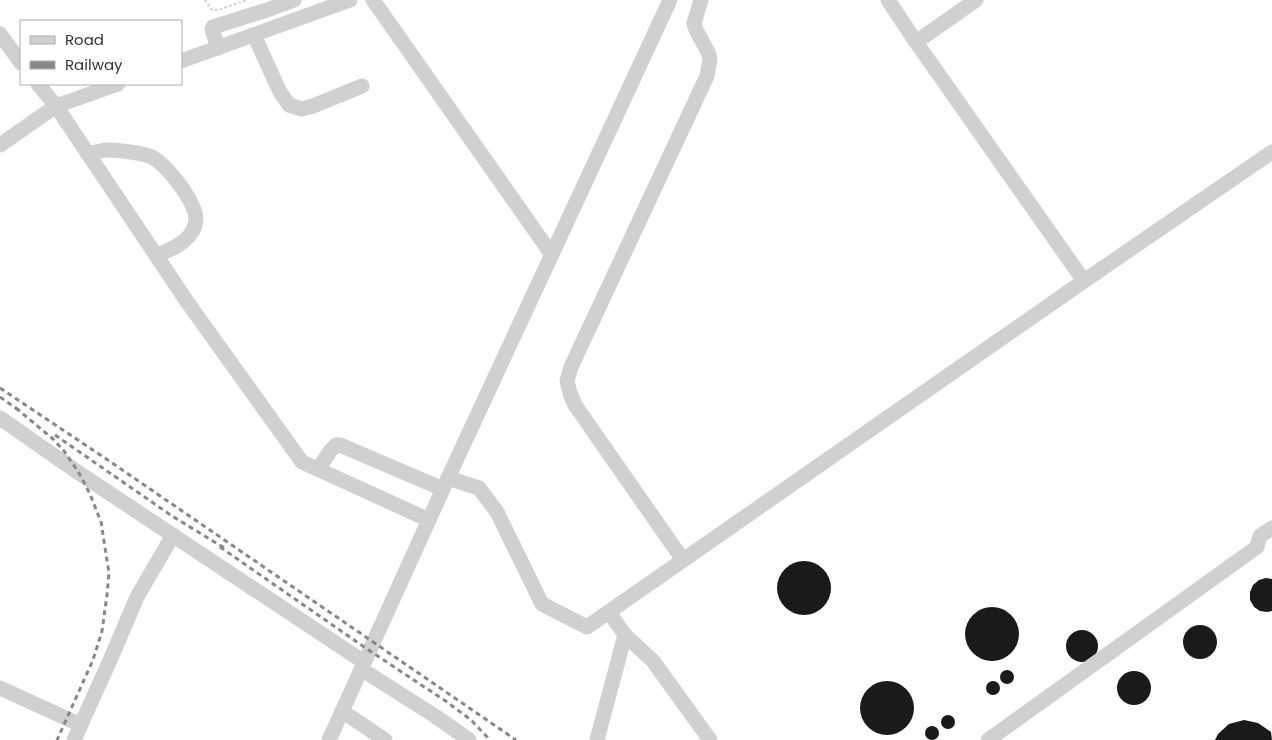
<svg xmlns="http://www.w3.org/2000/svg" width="1272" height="740" font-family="Poppins,sans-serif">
<rect width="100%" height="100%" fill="#fff"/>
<!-- building -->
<g fill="#1a1a1a">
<circle cx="804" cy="588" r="27"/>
<polygon points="1266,578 1272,579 1272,611 1267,612 1260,611 1254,607 1250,600 1250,592 1253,585 1259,580"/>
<circle cx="992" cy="634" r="27"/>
<circle cx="1200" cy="642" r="17"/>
<circle cx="1082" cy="646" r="16"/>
<circle cx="1007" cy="677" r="7"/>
<circle cx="1134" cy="688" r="17"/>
<circle cx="887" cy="708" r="27"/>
<circle cx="993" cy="688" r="7"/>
<circle cx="948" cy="722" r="7"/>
<polygon points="1244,720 1258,723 1271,732 1272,740 1215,740 1218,734 1229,724"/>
<circle cx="932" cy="733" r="7"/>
</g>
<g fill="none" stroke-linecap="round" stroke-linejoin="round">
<!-- path -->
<polyline stroke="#cdcdcd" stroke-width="2" stroke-dasharray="2.5 2.5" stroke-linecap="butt" points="205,0 212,10 218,10 247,0"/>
<!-- minor -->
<g stroke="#d0d0d0" stroke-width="15">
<polyline points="373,0 552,255"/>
<polyline points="888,0 916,42"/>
<polyline points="0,34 21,63"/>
<polyline points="254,35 280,92 289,105 302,109 313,106 362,86"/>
<polyline points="218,48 212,29 213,27 267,10 294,0"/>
<polyline points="181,61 350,0"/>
<polyline points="118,84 56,106 188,303 302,462 429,520"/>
<polyline points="0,145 56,106 38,84"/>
<path d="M88,154C94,153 101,150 107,150C117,150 144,153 152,157C168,166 195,201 196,219C196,223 194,230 191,233C185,244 167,251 156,256"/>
<polyline points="1084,281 1272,152"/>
<polyline points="0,418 79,473 364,662"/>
<polyline points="318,469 331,450 336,445 340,445 443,489"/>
<polyline points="448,478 479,488 497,512 542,604 587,627 1084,281 916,42 976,0"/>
<polyline points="683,560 575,405 570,393 567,381 571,367 707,76 710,59 708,52 696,30 694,23 701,0"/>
<polyline points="625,635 653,661 710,740"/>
<polyline points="361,669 435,716 469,740"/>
<polyline points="0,688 81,725"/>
<polyline points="342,711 385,740"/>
<polyline points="74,740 111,658 137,597 173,535"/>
<polyline points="329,740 448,478 670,0"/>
<polyline points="597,740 625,635 609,612"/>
<polyline points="988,740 1257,547 1260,536 1272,528"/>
</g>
<!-- rail -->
<g stroke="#888" stroke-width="3" stroke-dasharray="5 4" stroke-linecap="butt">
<polyline points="0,388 102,456 516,740"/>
<polyline points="0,397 20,411"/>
<polyline points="16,408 53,439 64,451 79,473 90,494 101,522 109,573 107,595 102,631 93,660 57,740"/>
<polyline points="55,435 172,516 226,549"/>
<polyline points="220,547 370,651 447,702 471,720 490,740"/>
</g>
</g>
<!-- legend -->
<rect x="20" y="20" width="162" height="65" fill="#ffffff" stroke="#adadad"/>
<rect x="30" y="36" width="25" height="8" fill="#d0d0d0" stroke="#adadad"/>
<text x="65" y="45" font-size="15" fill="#333333">Road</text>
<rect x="30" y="61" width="25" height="8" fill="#888888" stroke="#adadad"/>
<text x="65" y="70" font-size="15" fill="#333333">Railway</text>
</svg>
